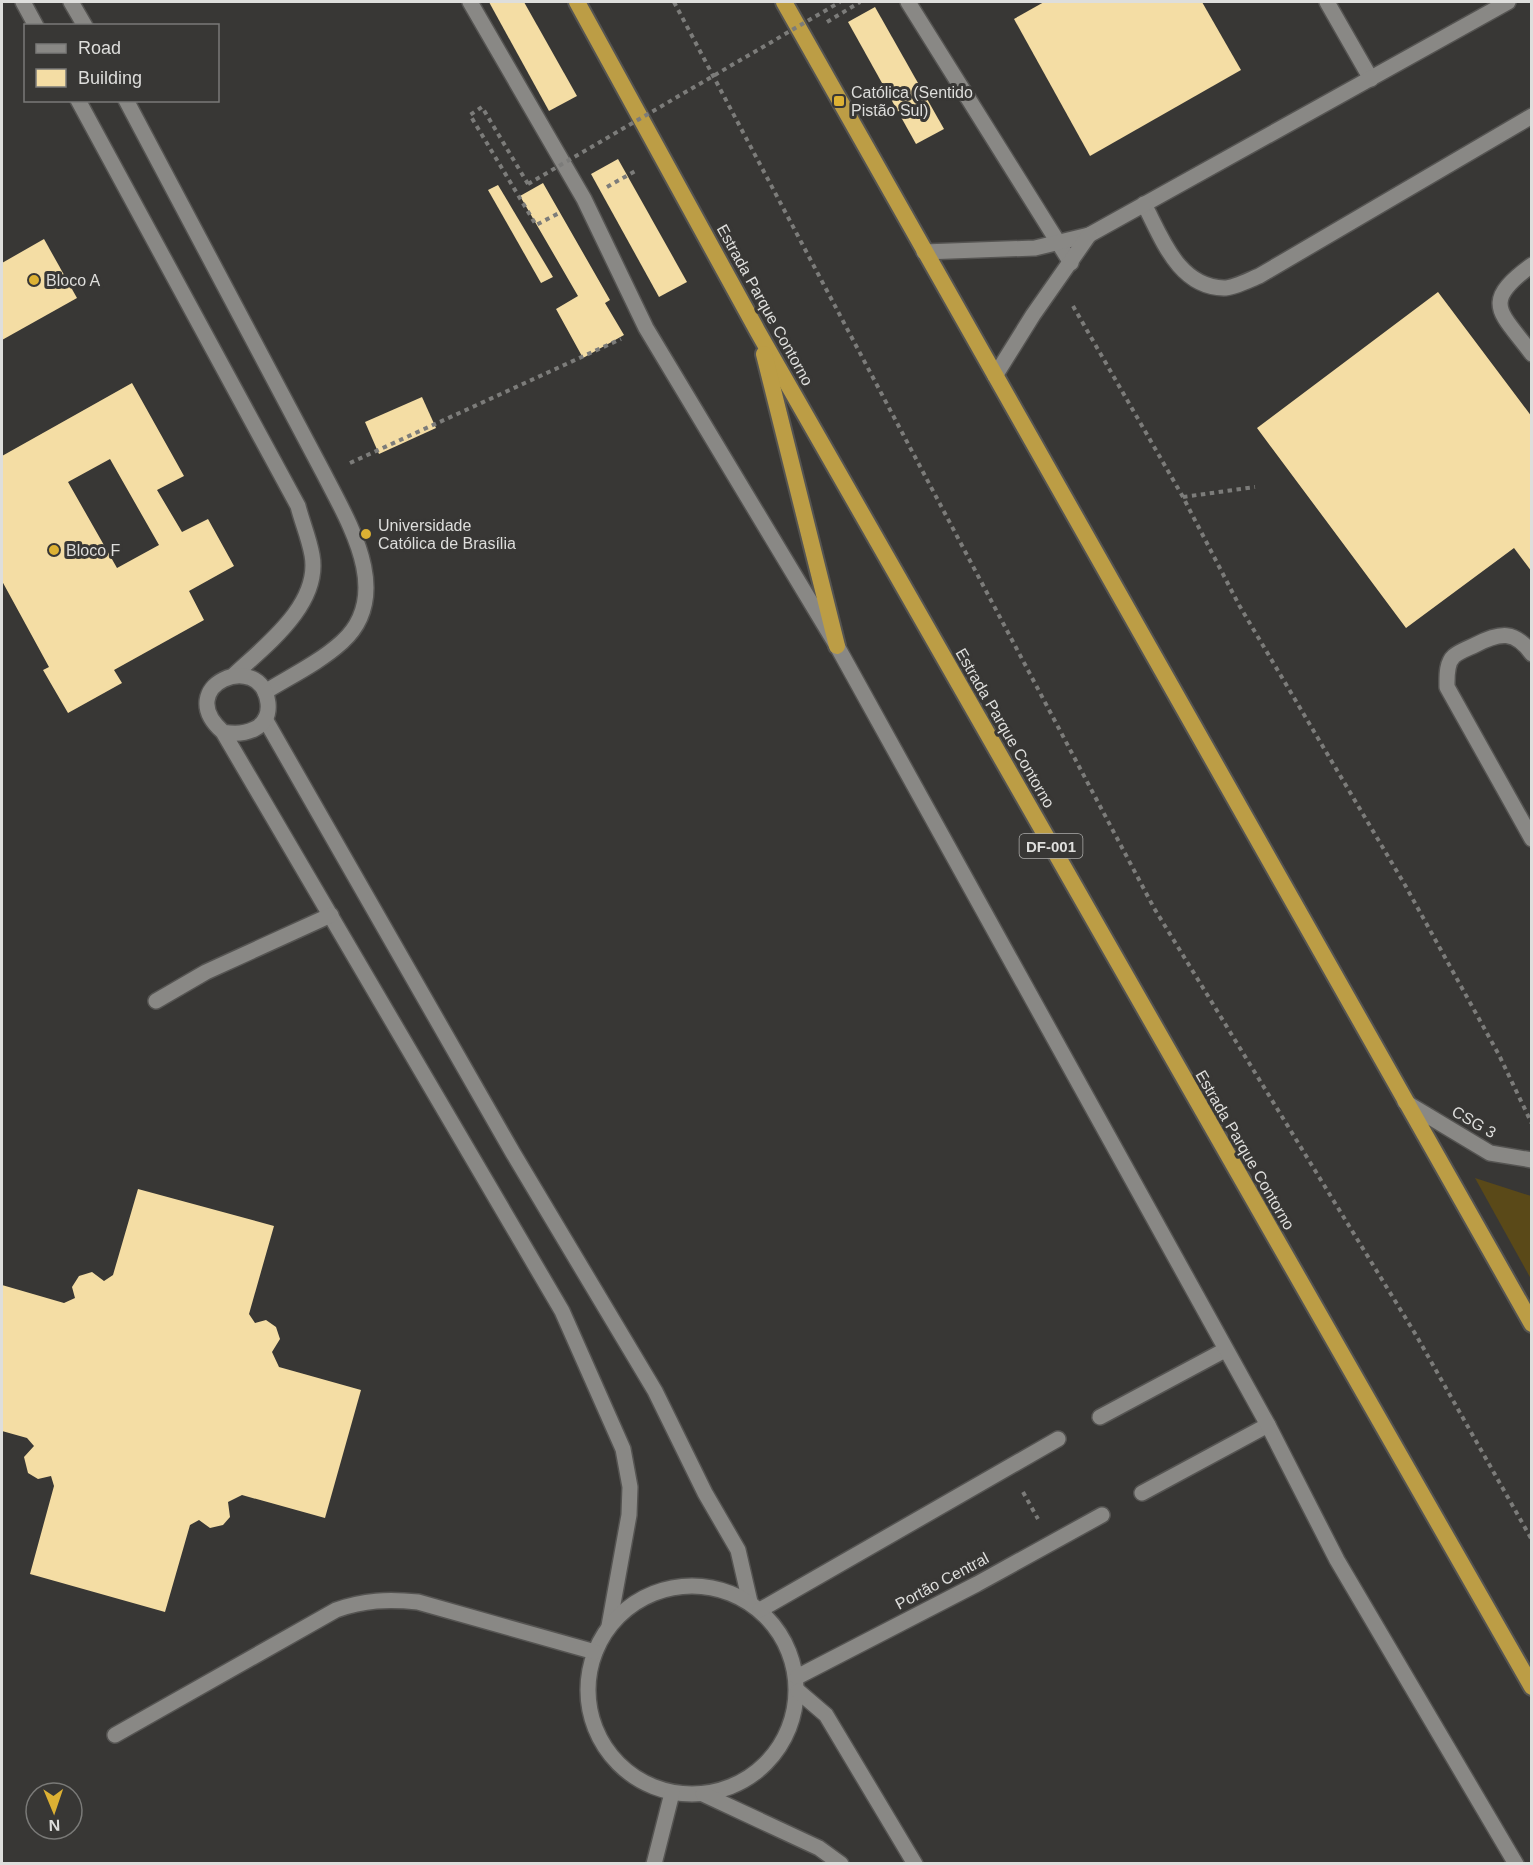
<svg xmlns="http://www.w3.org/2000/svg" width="1533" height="1865" font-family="Arial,sans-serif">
<rect width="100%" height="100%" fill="#383735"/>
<!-- green -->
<polygon fill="#5a4918" points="1475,1178 1531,1196 1531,1279"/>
<!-- building -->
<g fill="#f4dda4" fill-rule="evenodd">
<polygon points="489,2 524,2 577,96 549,111"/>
<polygon points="1044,2 1202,2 1241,70 1090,156 1014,19"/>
<polygon points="875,7 944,129 916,144 848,22"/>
<polygon points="618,159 687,282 659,297 591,174"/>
<polygon points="543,183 610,300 605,303 624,335 583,358 556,309 578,296 520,196"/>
<polygon points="498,185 553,277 541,283 488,190"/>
<polygon points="44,239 77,298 2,340 2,263"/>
<polygon points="1438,292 1532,417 1532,572 1514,548 1406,628 1257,428"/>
<path d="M132,383L184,476L157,490L182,532L208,519L234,566L189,591L204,620L114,670L122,683L68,713L43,670L49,667L2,581V456ZM110,459L159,545L117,568L68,482Z"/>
<polygon points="422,397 436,428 379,454 365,422"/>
<polygon points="138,1189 274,1226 249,1314 255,1323 266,1320 276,1327 280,1339 272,1352 279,1367 361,1390 325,1518 242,1495 228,1502 230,1517 223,1525 210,1528 199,1520 190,1525 165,1612 30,1574 54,1486 51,1476 38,1479 28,1473 24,1457 34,1446 27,1438 2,1431 2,1285 64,1303 75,1298 72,1287 79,1276 92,1272 104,1281 113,1275"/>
</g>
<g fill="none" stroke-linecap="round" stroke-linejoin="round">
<!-- service casing -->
<g stroke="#555452" stroke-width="18">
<g id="service">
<polyline points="23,2 36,26"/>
<polyline points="71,2 85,26"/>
<polyline points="908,2 1071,263"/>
<path d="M78,100L298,506C302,522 309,538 312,555C321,604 266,645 235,674"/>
<path d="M126,100L324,474C349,523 394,595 342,642C320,662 291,676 265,692"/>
<path d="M1144,204C1162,238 1178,287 1224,288C1234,288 1249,280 1259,276L1532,116"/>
<path d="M1532,265C1480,303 1500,311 1532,354"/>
<path d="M1532,654C1515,630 1500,632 1475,645C1469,648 1460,651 1454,656C1446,663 1447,677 1447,687L1532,839"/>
<polyline points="265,719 513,1153 655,1391 705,1493 738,1550 750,1602"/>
<path d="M223,732C243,736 271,730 268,703C261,648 171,686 223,732L562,1311L623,1449L630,1487L629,1515L609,1626"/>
<polyline points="156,1001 206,972 331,915"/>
<polyline points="1100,1417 1225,1350"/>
<polyline points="1142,1493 1268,1425"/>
<circle cx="692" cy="1690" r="104"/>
<polyline points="760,1610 1058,1439"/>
<polyline points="797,1677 977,1584 1102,1515"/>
<polyline points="798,1691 826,1715 915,1864"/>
<path d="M115,1735L336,1610C364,1600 388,1599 418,1602L595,1652"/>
<polyline points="703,1794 819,1848 841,1864"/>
<polyline points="654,1864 672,1793"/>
</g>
</g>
<!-- minor casing -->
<g stroke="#555452" stroke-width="18">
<g id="minor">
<polyline points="470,2 584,199 646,328 837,646 1268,1425 1337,1560 1516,1864"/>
<polyline points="1327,2 1371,79"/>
<polyline points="924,252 1035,248 1089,235 1508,2"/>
<polyline points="995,376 1033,315 1089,235"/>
</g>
</g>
<!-- tertiary casing -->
<g stroke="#555452" stroke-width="18">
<polyline id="tertiary" points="1405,1102 1490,1153 1532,1160"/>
</g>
<!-- trunk casing -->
<g stroke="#555452" stroke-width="20">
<g id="trunk">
<polyline points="577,2 758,332 1532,1687"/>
<polyline points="784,2 1532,1324"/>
<polyline points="764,354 837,646"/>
</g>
</g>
<!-- path -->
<g stroke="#7c7c7a" stroke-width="4" stroke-dasharray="4.5 4.5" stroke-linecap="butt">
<polyline points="674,2 1154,908 1416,1335 1532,1540"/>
<polyline points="827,22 860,2"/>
<polyline points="528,184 482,107 470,115 536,225 561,212"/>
<polyline points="607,187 637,170"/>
<polyline points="1073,306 1183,497 1239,605 1405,885 1499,1055 1532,1124"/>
<polyline points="350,463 621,339"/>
<polyline points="1183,497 1255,487"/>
<polyline points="1023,1492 1038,1519"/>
</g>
<!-- service -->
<use href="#service" stroke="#898885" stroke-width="15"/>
<!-- minor -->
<use href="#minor" stroke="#898885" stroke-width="15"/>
<!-- tertiary -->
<use href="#tertiary" stroke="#898885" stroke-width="15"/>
<!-- trunk -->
<use href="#trunk" stroke="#bc9d45" stroke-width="16"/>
<!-- path-bridge -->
<polyline stroke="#7c7c7a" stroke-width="4" stroke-dasharray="4.5 4.5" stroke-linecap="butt" points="528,184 840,2"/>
</g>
<!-- markers -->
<g fill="#ddb133" stroke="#383735" stroke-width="2">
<rect x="833" y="95" width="12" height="12" rx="3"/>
<circle cx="34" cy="280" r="6"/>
<circle cx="366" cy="534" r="6"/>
<circle cx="54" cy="550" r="6"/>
</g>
<g text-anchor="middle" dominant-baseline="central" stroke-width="6" stroke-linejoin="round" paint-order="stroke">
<!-- shield labels -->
<rect fill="#383735" stroke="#acacaa" stroke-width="1.5" x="1019.5" y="834" width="63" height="24" rx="4.5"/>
<g font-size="15" font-weight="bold" fill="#dededc">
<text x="1051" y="846">DF-001</text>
</g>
<!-- poi labels -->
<g font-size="16" fill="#dededc" stroke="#383735" text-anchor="start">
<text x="851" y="92">Católica (Sentido<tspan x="851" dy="18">Pistão Sul)</tspan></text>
<text x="46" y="280">Bloco A</text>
<text x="378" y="525">Universidade<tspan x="378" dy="18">Católica de Brasília</tspan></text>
<text x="66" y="550">Bloco F</text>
</g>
<!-- street labels -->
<g font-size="16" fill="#dededc" stroke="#383735">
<text transform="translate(765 305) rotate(61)">Estrada Parque Contorno</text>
<text transform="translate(1005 728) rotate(60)">Estrada Parque Contorno</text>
<text transform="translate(1474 1122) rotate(30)">CSG 3</text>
<text transform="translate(1245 1150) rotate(60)">Estrada Parque Contorno</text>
<text transform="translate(942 1581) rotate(-28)">Portão Central</text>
</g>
</g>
<!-- border -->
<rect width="1533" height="1865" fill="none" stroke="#dededc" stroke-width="6"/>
<!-- legend -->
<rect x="24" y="24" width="195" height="78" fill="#383735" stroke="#7a7a78" stroke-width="1.5"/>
<rect x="36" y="44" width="30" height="9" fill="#898885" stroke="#7a7a78" stroke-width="1.5"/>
<text x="78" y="54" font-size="18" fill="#dededc">Road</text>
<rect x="36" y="69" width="30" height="18" fill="#f4dda4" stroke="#7a7a78" stroke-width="1.5"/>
<text x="78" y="84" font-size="18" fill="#dededc">Building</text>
<!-- north arrow -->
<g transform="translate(54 1811) rotate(178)"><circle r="28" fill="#383735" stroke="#7a7a78" stroke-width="1.5"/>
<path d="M0-4.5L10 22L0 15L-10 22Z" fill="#ddb133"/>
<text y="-9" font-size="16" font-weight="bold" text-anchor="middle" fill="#dededc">N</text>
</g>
</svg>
